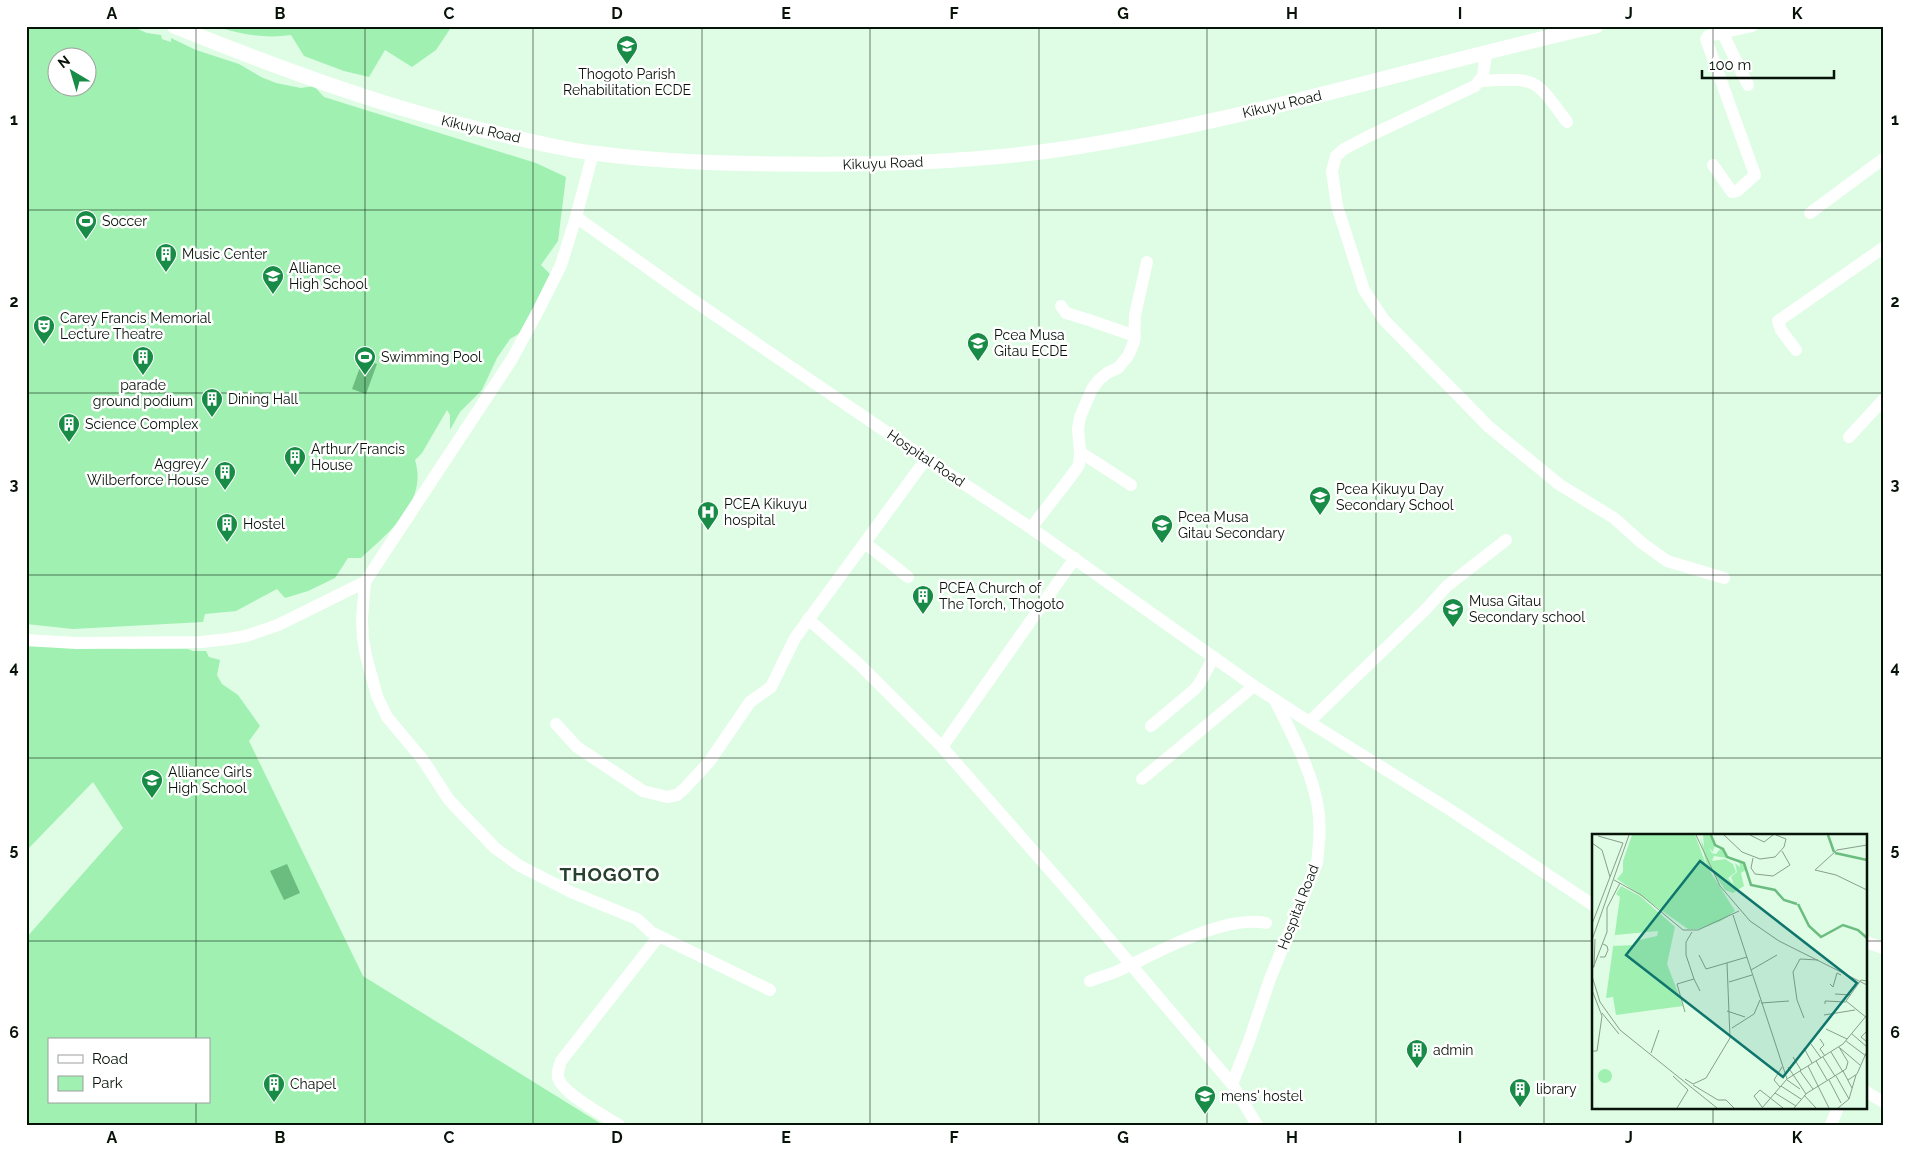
<svg xmlns="http://www.w3.org/2000/svg" width="1909" height="1151" font-family="Raleway,sans-serif">
<rect width="100%" height="100%" fill="#defde4"/>
<!-- green -->
<g fill="#a0f0b2" fill-rule="evenodd">
<path d="M26,26H131L147,33L161,35L162,39L171,42V38L196,50L239,64L261,77L276,83L301,88L314,86L324,97L536,163L566,177L558,241L541,265L551,275L520,333L510,339L497,358L482,390L460,412L450,430V415L447,410L422,453L415,460C428,502 389,532 361,558H348L335,578L308,591L285,598L277,589L236,611L205,614L203,622L73,629L26,624ZM58,58H88V88H58Z"/>
<path d="M214,26H452L436,50L412,67L385,50L369,77L344,71L304,56L291,35C265,39 239,34 214,26Z"/>
<path d="M26,646L130,649H188L193,651H206L209,657L220,660L217,675L222,684L238,695L260,726L249,741L363,976L603,1125H26V938L123,828L93,782L26,851ZM49,1040H209V1102H49Z"/>
</g>
<!-- water -->
<g fill="#6abd7f">
<polygon points="363,359 377,364 366,394 352,389"/>
<polygon points="287,864 300,893 284,900 270,871"/>
</g>
<g fill="none" stroke-linecap="round" stroke-linejoin="round">
<!-- minor -->
<g stroke="#fff" stroke-width="12">
<polyline points="1723,34 1748,85"/>
<polyline points="1486,53 1483,76 1475,86 1367,137 1344,149 1336,156 1332,171 1337,206 1364,290 1384,320 1489,427 1560,485 1614,518 1642,543 1667,561 1724,578"/>
<path d="M1481,81C1537,78 1534,77 1567,122"/>
<polyline points="1713,165 1732,192 1737,191 1755,175 1706,39 1708,36 1752,26"/>
<polyline points="1810,213 1883,159"/>
<polyline points="576,217 687,296 926,459 1031,528 1254,686 1309,722 1452,811 1593,905"/>
<polyline points="1061,306 1066,313 1089,320 1135,336"/>
<polyline points="1796,350 1781,330 1778,321 1883,248"/>
<polyline points="1849,437 1883,400"/>
<polyline points="1080,452 1131,485"/>
<polyline points="1031,528 1072,475 1079,465 1080,452 1078,429 1080,417 1092,389 1099,380 1107,373 1118,368 1128,356 1134,342 1135,315 1147,262"/>
<polyline points="865,543 908,577"/>
<polyline points="365,582 362,619 363,639 366,656 377,696 387,717 423,760 449,800 495,848 520,866 571,892 637,919 651,932 659,936"/>
<polyline points="808,619 859,664 942,747 1077,901 1232,1084 1257,1125"/>
<polyline points="26,640 76,643 201,642 228,639 246,636 278,625 365,582 512,359 538,311 561,265 576,217 593,153"/>
<polyline points="1309,722 1426,609 1447,586 1506,540"/>
<polyline points="556,724 577,747 643,791 667,797 677,795 684,789 709,762 750,702 771,687 795,638 926,459"/>
<path d="M1151,726L1195,689C1203,680 1207,668 1214,657"/>
<polyline points="942,747 1075,558"/>
<polyline points="1142,779 1254,686"/>
<polyline points="1866,942 1883,948"/>
<path d="M1090,981C1100,977 1112,974 1122,969C1159,952 1225,914 1266,923"/>
<path d="M1232,1084L1249,1041L1270,979L1317,863C1319,845 1321,826 1318,808C1312,770 1292,735 1275,700"/>
<polyline points="1865,1091 1883,1102"/>
<path d="M619,1125C604,1116 566,1095 559,1080C556,1074 559,1068 561,1061L659,936L770,990"/>
<polyline points="1831,1125 1838,1107"/>
</g>
<!-- major -->
<path stroke="#fff" stroke-width="15" d="M174,26C283,70 394,111 508,136C536,142 565,150 594,153C659,162 726,164 791,164C886,165 982,162 1076,147C1252,119 1423,65 1596,26"/>
</g>
<!-- grid -->
<path fill="none" stroke="#071209" stroke-width="1" stroke-opacity="0.55" d="M196,26V1040M365,26V1125M533,26V1125M702,26V1125M870,26V1125M1039,26V1125M1207,26V1125M1376,26V1125M1544,26V1125M1713,26V835M26,210H1883M26,393H1883M26,575H1883M26,758H1883M26,941H1593M1865,941H1883M196,1102V1125M1713,1107V1125"/>
<!-- icons -->
<defs>
<g id="school-pin" transform="scale(1.125)"><path d="M0 17L-7.5 6A9.5 9.5 0 1 1 7.5 6Z" fill="#188c46" stroke="#fff"/><path d="M0-5L7-2L0 1L-7-2ZM-4 1L0 2.5L4 1V4Q0 6-4 4Z" fill="#fff"/></g>
<g id="stadium-pin" transform="scale(1.125)"><path d="M0 17L-7.5 6A9.5 9.5 0 1 1 7.5 6Z" fill="#188c46" stroke="#fff"/><path d="M0-5a6.5 5 0 1 0 0 10a6.5 5 0 1 0 0-10ZM-3.5-1.8h7v3.6h-7Z" fill="#fff"/></g>
<g id="building-pin" transform="scale(1.125)"><path d="M0 17L-7.5 6A9.5 9.5 0 1 1 7.5 6Z" fill="#188c46" stroke="#fff"/><path d="M-4-6H4V6H1V3H-1V6H-4ZM-2.5-4.3h1.7v1.8h-1.7ZM.8-4.3h1.7v1.8H.8ZM-2.5-1h1.7V.8h-1.7ZM.8-1h1.7V.8H.8Z" fill="#fff"/></g>
<g id="theatre-pin" transform="scale(1.125)"><path d="M0 17L-7.5 6A9.5 9.5 0 1 1 7.5 6Z" fill="#188c46" stroke="#fff"/><path d="M-5-5.5Q0-4 5-5.5V0Q5 5 0 6Q-5 5-5 0ZM-3.3-2.5H-1v1.5H-3.3ZM1-2.5H3.3v1.5H1ZM-2.8 1Q0 5.5 2.8 1Z" fill="#fff"/></g>
<g id="hospital-pin" transform="scale(1.125)"><path d="M0 17L-7.5 6A9.5 9.5 0 1 1 7.5 6Z" fill="#188c46" stroke="#fff"/><path d="M-5-5h3v3.5h4V-5h3V5h-3V1.5h-4V5h-3Z" fill="#fff"/></g>
</defs>
<g fill-rule="evenodd">
<use href="#school-pin" x="627" y="46"/>
<use href="#stadium-pin" x="86" y="221"/>
<use href="#building-pin" x="166" y="254"/>
<use href="#school-pin" x="273" y="276"/>
<use href="#theatre-pin" x="44" y="326"/>
<use href="#school-pin" x="978" y="343"/>
<use href="#building-pin" x="143" y="357"/>
<use href="#stadium-pin" x="365" y="357"/>
<use href="#building-pin" x="212" y="399"/>
<use href="#building-pin" x="69" y="424"/>
<use href="#building-pin" x="295" y="457"/>
<use href="#building-pin" x="225" y="472"/>
<use href="#school-pin" x="1320" y="497"/>
<use href="#hospital-pin" x="708" y="512"/>
<use href="#building-pin" x="227" y="524"/>
<use href="#school-pin" x="1162" y="525"/>
<use href="#building-pin" x="923" y="596"/>
<use href="#school-pin" x="1453" y="609"/>
<use href="#school-pin" x="152" y="780"/>
<use href="#building-pin" x="1417" y="1050"/>
<use href="#building-pin" x="274" y="1084"/>
<use href="#building-pin" x="1520" y="1089"/>
<use href="#school-pin" x="1205" y="1096"/>
</g>
<g text-anchor="middle" dominant-baseline="central" stroke-width="5" stroke-linejoin="round" paint-order="stroke">
<!-- poi labels -->
<g font-size="14" fill="#071209" stroke="#fff" text-anchor="start">
<text x="627" y="74" text-anchor="middle">Thogoto Parish<tspan x="627" dy="16">Rehabilitation ECDE</tspan></text>
<text x="102" y="221">Soccer</text>
<text x="182" y="254">Music Center</text>
<text x="289" y="268">Alliance<tspan x="289" dy="16">High School</tspan></text>
<text x="60" y="318">Carey Francis Memorial<tspan x="60" dy="16">Lecture Theatre</tspan></text>
<text x="994" y="335">Pcea Musa<tspan x="994" dy="16">Gitau ECDE</tspan></text>
<text x="381" y="357">Swimming Pool</text>
<text x="143" y="385" text-anchor="middle">parade<tspan x="143" dy="16">ground podium</tspan></text>
<text x="228" y="399">Dining Hall</text>
<text x="85" y="424">Science Complex</text>
<text x="311" y="449">Arthur/Francis<tspan x="311" dy="16">House</tspan></text>
<text x="209" y="464" text-anchor="end">Aggrey/<tspan x="209" dy="16">Wilberforce House</tspan></text>
<text x="1336" y="489">Pcea Kikuyu Day<tspan x="1336" dy="16">Secondary School</tspan></text>
<text x="724" y="504">PCEA Kikuyu<tspan x="724" dy="16">hospital</tspan></text>
<text x="1178" y="517">Pcea Musa<tspan x="1178" dy="16">Gitau Secondary</tspan></text>
<text x="243" y="524">Hostel</text>
<text x="939" y="588">PCEA Church of<tspan x="939" dy="16">The Torch, Thogoto</tspan></text>
<text x="1469" y="601">Musa Gitau<tspan x="1469" dy="16">Secondary school</tspan></text>
<text x="168" y="772">Alliance Girls<tspan x="168" dy="16">High School</tspan></text>
<text x="1433" y="1050">admin</text>
<text x="290" y="1084">Chapel</text>
<text x="1536" y="1089">library</text>
<text x="1221" y="1096">mens' hostel</text>
</g>
<!-- street labels -->
<g font-size="14" fill="#071209" stroke="#fff">
<text transform="translate(1282 104) rotate(-13)">Kikuyu Road</text>
<text transform="translate(481 129) rotate(13)">Kikuyu Road</text>
<text transform="translate(883 163) rotate(-2)">Kikuyu Road</text>
<text transform="translate(926 458) rotate(34)">Hospital Road</text>
<text transform="translate(1298 907) rotate(-69)">Hospital Road</text>
</g>
<!-- district labels -->
<g font-size="19" font-weight="bold" letter-spacing="1" fill="#27412e" stroke="#fff">
<text x="610" y="874">THOGOTO</text>
</g>
</g>
<!-- overview -->
<g transform="translate(1592 834)">
<rect width="275" height="275" fill="#defde4"/>
<path d="M40,1H103L115,33L108,3L112,13L111,1H120L123,10L121,18L117,14L120,19L124,20L130,13L136,21L135,24L122,22L120,27L133,25L141,30L144,38L131,48L136,44L142,51L139,43L145,38L143,29L148,33L147,25L155,35L149,39L152,52L141,59L133,56L118,33L116,34L143,77L129,87L107,95H96L25,45L31,38V27ZM29,52L48,62L83,93L75,130L91,172L24,181L21,163L14,164L28,63L24,60ZM66,97L65,102L47,106L42,111L21,112L23,101ZM6 242a7 7 0 1 1 14 0a7 7 0 1 1-14 0Z" fill="#a0f0b2" fill-rule="evenodd"/>
<path fill="none" stroke="#6abd7f" stroke-width="2.5" d="M119,1L123,11L131,15L135,23L152,29L159,51L183,56L192,66L205,70M236,1L242,18M243,19L275,26M206,70L217,92L229,103L251,91L266,96L275,104"/>
<path fill="none" stroke="#889f8c" stroke-width="1" d="M104,1L128,52L158,87L187,107L275,151M132,1L150,18L168,25L183,23L192,13L194,5L184,1M158,1L172,8L181,1M0,9L10,16L18,43M275,11L245,16L223,36L244,41L275,56M161,24L159,34L163,40L181,42L198,31L190,17M22,46L49,61L91,96H106L147,77M141,81L195,245M0,90L31,9L6,2M100,98L94,108V121L102,145M0,106L37,1M107,121L114,135L155,123M8,123H13L16,116L15,112L11,110M2,133L3,105M1,134L15,98V74L28,49M159,136L185,121M0,142L8,168L28,196L125,274M137,148L160,141M238,150L241,153L245,139L249,141M0,156L10,182L5,217H0M243,160L259,161M169,169L197,167M233,170V167L254,168M135,177L153,183M93,178L85,150L102,145L108,157M10,179L27,200M232,181L263,176M212,184L205,166L201,138L208,125L226,126M275,184L254,167L269,146L275,147M140,194L162,180L168,166M234,195L255,205M275,197L269,203L275,208M260,200L275,213M228,205L232,211L228,215L233,222M254,207L274,222M219,210L229,224M212,214L220,229M248,214L268,231M239,218L251,238M59,219L67,196M201,223L209,236M231,223L243,242M224,227L235,246M216,232L237,274M196,233L214,260M208,237L221,255M251,237L260,254M81,242L96,256L85,274M244,242L257,265M93,245L101,250L114,244L138,204L135,129M195,246L208,255M237,246L249,269M256,246L265,240L275,217M101,251L126,266M189,252L209,265M188,253L182,246L190,233M183,259L204,272M212,261L224,274M126,266H134L142,274M170,273L162,262L168,256L191,274M170,274L195,245L251,210L275,181M202,274L215,259L254,235L256,228L247,213M246,274L257,265L264,241"/>
<path fill="#0f766e" fill-opacity="0.15" stroke="#0f766e" stroke-width="2.5" d="M108,27L265,149L191,243L34,121Z"/>
<rect width="275" height="275" fill="none" stroke="#071209" stroke-width="2.5"/>
</g>
<!-- border -->
<rect width="1909" height="1151" fill="none" stroke="#ffffff" stroke-width="55"/>
<!-- legend -->
<rect x="48" y="1038" width="162" height="65" fill="#ffffff" stroke="#9ca09d"/>
<rect x="58" y="1055" width="25" height="8" fill="#ffffff" stroke="#9ca09d"/>
<text x="92" y="1064" font-size="15" fill="#071209">Road</text>
<rect x="58" y="1076" width="25" height="15" fill="#a0f0b2" stroke="#9ca09d"/>
<text x="92" y="1088" font-size="15" fill="#071209">Park</text>
<!-- north arrow -->
<g transform="translate(72 72) rotate(322)"><circle r="24" fill="#ffffff" stroke="#9ca09d"/>
<path d="M0-4L9 19L0 12L-9 19Z" fill="#188c46"/>
<text y="-8" font-size="14" font-weight="bold" text-anchor="middle" fill="#071209">N</text>
</g>
<!-- scale -->
<path d="M1702 70v8h132v-8" fill="none" stroke="#071209" stroke-width="2.5"/>
<text x="1709" y="70" font-size="15" fill="#071209" stroke="#ffffff" stroke-width="4" paint-order="stroke">100 m</text>
<rect x="28" y="28" width="1854" height="1096" fill="none" stroke="#071209" stroke-width="2"/>
<g font-size="16" text-anchor="middle" font-weight="bold" fill="#071209">
<text x="112" y="19">A</text>
<text x="280" y="19">B</text>
<text x="449" y="19">C</text>
<text x="617" y="19">D</text>
<text x="786" y="19">E</text>
<text x="954" y="19">F</text>
<text x="1123" y="19">G</text>
<text x="1292" y="19">H</text>
<text x="1460" y="19">I</text>
<text x="1629" y="19">J</text>
<text x="1797" y="19">K</text>
<text x="14" y="125">1</text>
<text x="1895" y="125">1</text>
<text x="14" y="307">2</text>
<text x="1895" y="307">2</text>
<text x="14" y="490">3</text>
<text x="1895" y="490">3</text>
<text x="14" y="673">4</text>
<text x="1895" y="673">4</text>
<text x="14" y="855">5</text>
<text x="1895" y="855">5</text>
<text x="14" y="1038">6</text>
<text x="1895" y="1038">6</text>
<text x="112" y="1143">A</text>
<text x="280" y="1143">B</text>
<text x="449" y="1143">C</text>
<text x="617" y="1143">D</text>
<text x="786" y="1143">E</text>
<text x="954" y="1143">F</text>
<text x="1123" y="1143">G</text>
<text x="1292" y="1143">H</text>
<text x="1460" y="1143">I</text>
<text x="1629" y="1143">J</text>
<text x="1797" y="1143">K</text>
</g>
</svg>
